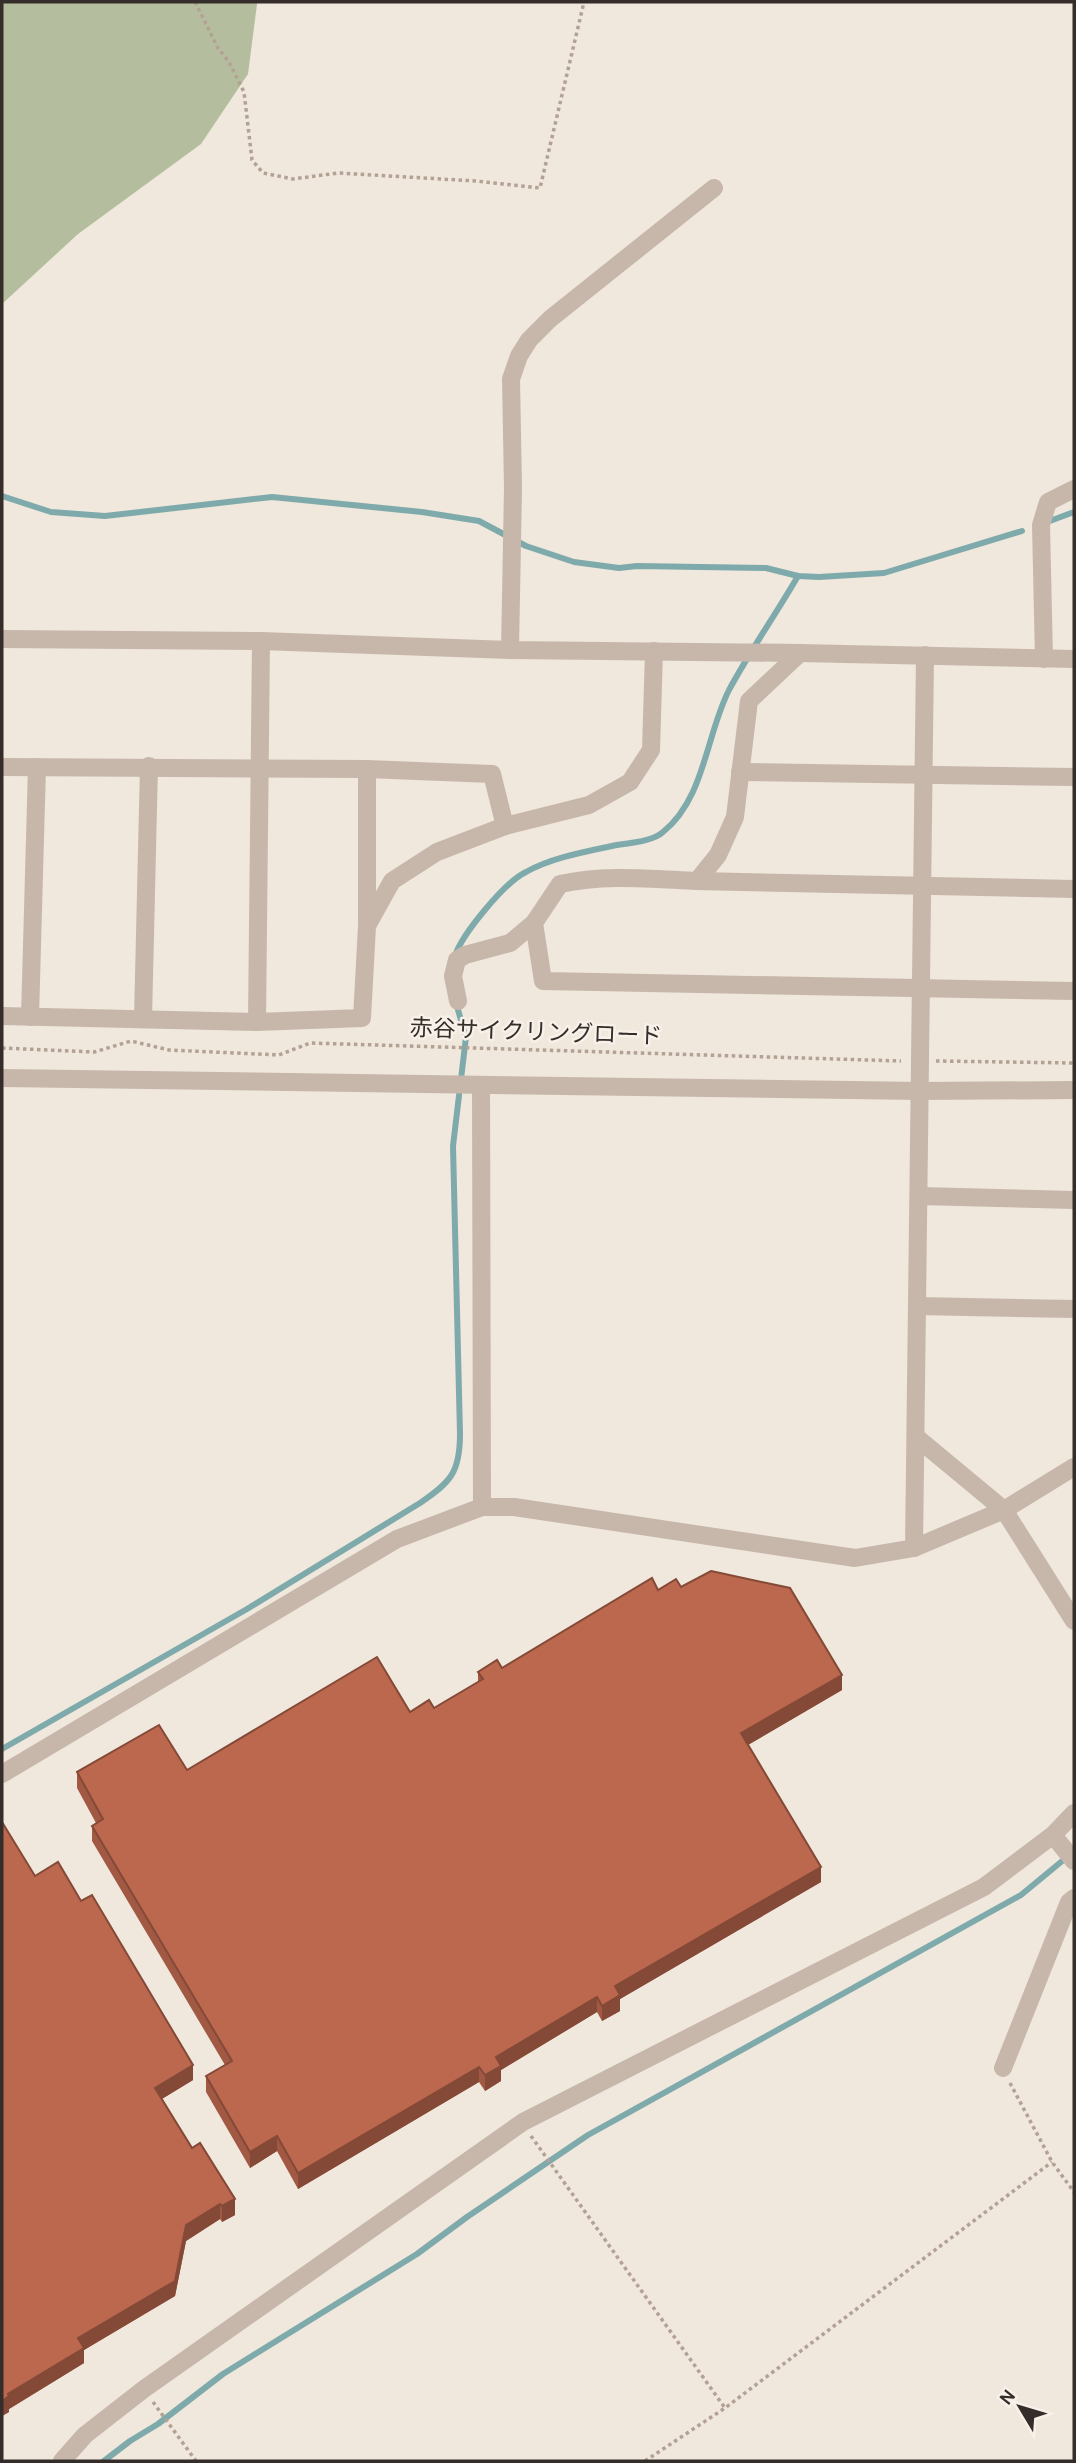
<svg xmlns="http://www.w3.org/2000/svg" width="1076" height="2463" font-family="Karla,'Noto Sans JP',sans-serif">
<rect width="100%" height="100%" fill="#f0e7dd"/>
<!-- green -->
<polygon fill="#b4be9e" points="2,2 257,2 257,4 248,74 201,144 78,234 2,304"/>
<g fill="none" stroke-linecap="round" stroke-linejoin="round">
<!-- stream -->
<g stroke="#7eaaab" stroke-width="6">
<polyline points="2,496 51,512 105,516 272,497 422,512 479,521 526,546 574,562 619,568 637,566 766,568 798,576 819,577 884,573 1022,531"/>
<polyline points="1047,522 1074,512"/>
<path d="M455,956C462,934 505,882 526,872C551,858 584,852 612,846C627,843 652,842 663,832C705,798 706,735 729,690C750,651 776,614 798,576"/>
<path d="M2,1749L247,1609L420,1503C451,1482 460,1472 460,1434L453,1146L466,1037L456,1003"/>
<polyline points="104,2461 130,2441 158,2424 223,2374 417,2254 467,2217 588,2135 1021,1895 1067,1857"/>
</g>
<!-- path -->
<g stroke="#b3a194" stroke-width="3.5" stroke-dasharray="3.5 3.5" stroke-linecap="butt">
<polyline points="195,2 218,48 229,62 244,92 252,160 263,173 293,179 338,173 476,181 540,188 584,2"/>
<polyline points="2,1048 94,1052 131,1041 169,1050 279,1055 310,1043 901,1061"/>
<polyline points="936,1061 1074,1063"/>
<polyline points="1010,2083 1052,2162 1074,2192"/>
<polyline points="531,2136 725,2408"/>
<polyline points="153,2402 196,2461"/>
<polyline points="645,2461 725,2408 1052,2162"/>
</g>
<!-- minor -->
<g stroke="#c7b7aa" stroke-width="18">
<polyline points="510,650 513,488 511,379 519,356 529,340 550,319 714,188"/>
<path d="M800,653L749,701L735,817L718,855L697,881C651,879 605,874 560,884L534,923L543,981L1074,991"/>
<polyline points="1044,659 1041,525 1048,502 1074,489"/>
<polyline points="2,767 367,769 492,774 505,826"/>
<polyline points="740,772 1074,777"/>
<polyline points="697,881 1074,889"/>
<polyline points="367,922 367,769"/>
<polyline points="458,1001 453,976 457,960 465,955 510,943 534,923"/>
<polyline points="2,1016 257,1022 362,1018 367,926 392,881 437,852 505,826 589,805 630,782 651,750 654,651"/>
<polyline points="30,1017 37,767"/>
<polyline points="143,1019 149,766"/>
<polyline points="257,1022 261,641"/>
<polyline points="920,1091 1074,1090"/>
<polyline points="919,1196 1074,1200"/>
<polyline points="917,1306 1074,1309"/>
<polyline points="916,1437 1004,1510 1074,1621"/>
<polyline points="914,1548 1004,1510 1074,1467"/>
<polyline points="1053,1835 1074,1861"/>
<polyline points="1003,2068 1069,1902 1074,1898"/>
<polyline points="62,2461 85,2435 144,2389 523,2122 984,1887 1053,1835 1074,1813"/>
</g>
<!-- tertiary -->
<g stroke="#c7b7aa" stroke-width="18">
<polyline points="2,639 261,641 510,650 800,653 1074,659"/>
<polyline points="2,1078 920,1091"/>
<polyline points="481,1085 482,1507"/>
<polyline points="2,1774 397,1539 482,1507 514,1507 855,1558 914,1548 925,655"/>
</g>
</g>
<!-- wall -->
<g fill="#a25944">
<polygon points="681,1587 842,1690 748,1745 821,1882 620,1999 620,2011 602,2021 597,2012 501,2070 501,2081 485,2091 479,2082 298,2189 277,2151 250,2168 206,2092 206,2076 225,2065 92,1841 92,1826 96,1823 77,1788 77,1772 187,1770 410,1712 434,1708 478,1682 478,1672 502,1668 658,1590"/>
<polygon points="35,1876 81,1901 193,2080 162,2099 235,2215 222,2222 220,2219 186,2241 175,2296 84,2350 84,2363 9,2409 9,2412 2,2416"/>
</g>
<!-- shaded-wall -->
<g fill="#844937">
<polygon points="842,1675 842,1690 741,1749 741,1733"/>
<polygon points="821,1867 821,1882 620,1999 620,2011 602,2021 602,2006 615,1986"/>
<polygon points="597,1997 597,2012 501,2070 501,2081 485,2091 485,2075 496,2057"/>
<polygon points="193,2065 193,2080 155,2103 155,2088"/>
<polygon points="479,2067 479,2082 298,2189 298,2173"/>
<polygon points="277,2136 277,2151 250,2168 250,2152"/>
<polygon points="235,2199 235,2215 222,2222 222,2206"/>
<polygon points="220,2204 220,2219 186,2241 175,2296 84,2350 84,2363 9,2409 9,2412 2,2416 2,2401 8,2394 78,2338 186,2225"/>
</g>
<!-- building -->
<g fill="#bc684f" stroke="#844937" stroke-width="2">
<polygon points="711,1571 790,1588 842,1675 741,1733 821,1867 615,1986 620,1995 602,2006 597,1997 496,2057 501,2066 485,2075 479,2067 298,2173 277,2136 250,2152 206,2076 232,2061 92,1826 103,1819 77,1772 159,1725 187,1770 377,1657 410,1712 429,1700 434,1708 483,1679 478,1672 497,1660 502,1668 652,1578 658,1590 676,1579 681,1587"/>
<polygon points="2,1822 35,1876 58,1862 81,1901 92,1895 193,2065 155,2088 192,2148 200,2143 235,2199 222,2206 220,2204 186,2225 175,2281 78,2338 84,2348 8,2394 9,2396 2,2401"/>
</g>
<g text-anchor="middle" dominant-baseline="central" stroke-width="5" stroke-linejoin="round" paint-order="stroke">
<!-- street labels -->
<g font-size="23" fill="#352d29" stroke="#f8f1e9">
<text transform="translate(536 1032) rotate(2)">赤谷サイクリングロード</text>
</g>
</g>
<!-- border -->
<rect width="1076" height="2463" fill="none" stroke="#352d29" stroke-width="7"/>
<!-- north arrow -->
<g transform="translate(1020 2407) rotate(308)" stroke="#f8f1e9" stroke-width="5" paint-order="stroke">
<path d="M0-5L12 26L0 18L-12 26Z" fill="#352d29"/>
<text y="-10" font-size="19" font-weight="bold" text-anchor="middle" fill="#352d29">N</text>
</g>
</svg>
